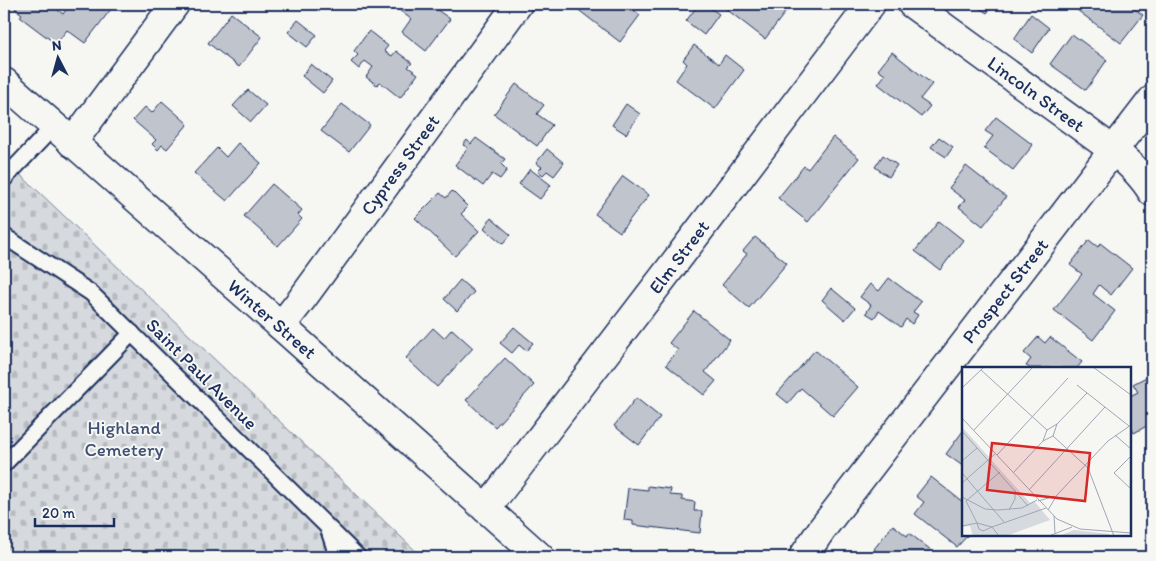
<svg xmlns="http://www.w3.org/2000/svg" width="1156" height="561" font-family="Itim,sans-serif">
<defs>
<pattern id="cemetery-stones" width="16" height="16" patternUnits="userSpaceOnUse" patternTransform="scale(1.25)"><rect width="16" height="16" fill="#d6d9dd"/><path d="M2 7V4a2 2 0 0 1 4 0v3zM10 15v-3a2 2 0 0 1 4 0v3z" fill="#b7bbc0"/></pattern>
</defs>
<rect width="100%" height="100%" fill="#f6f6f2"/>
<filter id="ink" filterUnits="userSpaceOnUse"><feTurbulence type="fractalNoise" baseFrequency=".02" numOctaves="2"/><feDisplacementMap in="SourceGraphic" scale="10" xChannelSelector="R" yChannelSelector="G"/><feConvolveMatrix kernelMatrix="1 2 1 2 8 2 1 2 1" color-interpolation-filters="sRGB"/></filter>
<g filter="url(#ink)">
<!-- cemetery -->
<polygon fill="url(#cemetery-stones)" stroke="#78849e" points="4,160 39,192 422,557 4,557"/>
<!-- building -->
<g fill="#c0c4cd" stroke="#1b2f5e">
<polygon points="19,4 29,5 30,4 50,4 63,14 70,4 104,4 111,9 85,43 67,30 56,44 20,17 22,14 15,9"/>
<polygon points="397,4 429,4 450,19 426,51 402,32 411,19 395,7"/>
<polygon points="579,4 626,4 640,15 620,42 576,8"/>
<polygon points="699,4 704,4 719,14 704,35 686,21"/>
<polygon points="722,4 778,4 787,10 765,39 721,5"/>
<polygon points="973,4 994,4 987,13"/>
<polygon points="1081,4 1128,4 1143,15 1121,43 1077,10"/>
<polygon points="231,13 262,37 239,67 208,43"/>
<polygon points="1031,14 1049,28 1032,53 1014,39"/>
<polygon points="298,20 317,35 307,47 288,32"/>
<polygon points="369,31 388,46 384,51 392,56 396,51 412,63 408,67 418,74 400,98 380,82 377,85 366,77 373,67 365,61 359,69 351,62 358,55 354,51"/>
<polygon points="1072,34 1107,60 1086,90 1050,64"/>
<polygon points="694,45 719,64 725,55 744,70 715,109 676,80 687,64 683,60"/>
<polygon points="892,52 932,84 920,99 930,106 921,117 878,84 885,75 878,70"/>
<polygon points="311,64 332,81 323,93 302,76"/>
<polygon points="516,84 544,105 537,114 552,125 537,146 494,114"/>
<polygon points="248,90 266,105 251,122 233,106"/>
<polygon points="162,101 188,124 167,149 162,145 158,150 152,144 156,140 133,120 145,107 152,113"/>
<polygon points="342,104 370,125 349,152 321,131"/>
<polygon points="626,104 640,114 626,134 612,125"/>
<polygon points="996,117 1033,145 1013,170 984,148 993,136 985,131"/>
<polygon points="833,137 859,158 808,222 778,198 804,166 808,169"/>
<polygon points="939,137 953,147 946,157 931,147"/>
<polygon points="476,138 505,159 501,164 507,170 500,179 492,174 483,186 455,165 468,148 463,145 467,140 471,144"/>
<polygon points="238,143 261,163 227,201 194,173 217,148 226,157"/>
<polygon points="547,149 564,163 554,176 547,171 543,175 538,171 542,167 536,163"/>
<polygon points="883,155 897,165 889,177 875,167"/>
<polygon points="966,166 1006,197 983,226 959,207 965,200 949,188"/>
<polygon points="530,169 551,185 540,199 519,184"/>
<polygon points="623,176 649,195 620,232 595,214"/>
<polygon points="272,184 302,210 298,215 302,219 278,246 244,216"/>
<polygon points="452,191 468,207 461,214 479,231 455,256 415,218 440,193 446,198"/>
<polygon points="491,218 511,235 503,244 484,228"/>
<polygon points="939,221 963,240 940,270 915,251"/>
<polygon points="755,237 787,263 749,308 722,285 747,254 743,251"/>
<polygon points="1089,240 1098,247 1100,243 1132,268 1111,295 1099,285 1093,294 1115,311 1093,340 1054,310 1082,274 1070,265"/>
<polygon points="889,278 921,302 913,312 918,315 912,324 906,319 901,327 879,311 874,318 866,313 871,305 860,297 870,284 879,291"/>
<polygon points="460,280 474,292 457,311 444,299"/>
<polygon points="831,288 855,308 845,320 822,300"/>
<polygon points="694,311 730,340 705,372 716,381 704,395 666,365 678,350 669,343"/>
<polygon points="514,327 533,343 526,351 519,345 512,353 500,343"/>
<polygon points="433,328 444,338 452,329 473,348 437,387 406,358"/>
<polygon points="1038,337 1045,343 1050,337 1082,362 1077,368 1030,368 1026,366 1031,359 1024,353"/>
<polygon points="815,350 858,387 833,416 801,388 788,403 777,394"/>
<polygon points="505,358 534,385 495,427 466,400"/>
<polygon points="1152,374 1152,423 1134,433 1130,425 1130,396 1138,392 1133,384"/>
<polygon points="636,398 660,417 639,445 614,426"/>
<polygon points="963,431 964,432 964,467 946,454"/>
<polygon points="931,477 964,503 964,535 968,535 957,547 915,514 924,502 916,496"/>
<polygon points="648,486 671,489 670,495 682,496 682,500 695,502 694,511 702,511 700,533 633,525 633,521 624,520 628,488 648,490"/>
<polygon points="893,525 907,536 909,533 931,550 928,555 931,557 884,557 874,549"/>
</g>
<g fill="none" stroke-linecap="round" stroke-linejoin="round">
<!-- service casing -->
<g stroke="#1b2f5e" stroke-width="19">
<g id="service">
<polyline points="4,179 54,126"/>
<polyline points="4,236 91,293 358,557"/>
<polyline points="4,464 132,333"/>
<polyline points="329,531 334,546 336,557"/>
</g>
</g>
<!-- minor casing -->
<g stroke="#1b2f5e" stroke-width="31">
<g id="minor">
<path d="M912,4L1113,150C1129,163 1142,175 1152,192"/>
<polyline points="72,143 175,4"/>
<polyline points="281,326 302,299 518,4"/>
<polyline points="486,509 689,244 871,4"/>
</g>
</g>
<!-- tertiary casing -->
<g stroke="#1b2f5e" stroke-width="31">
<g id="tertiary">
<polyline points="4,82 281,326 540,557"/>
<polyline points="803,557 822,529 1152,100"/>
</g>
</g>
<!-- service -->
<use href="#service" stroke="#f6f6f2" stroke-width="15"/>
<!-- minor -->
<use href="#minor" stroke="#f6f6f2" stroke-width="28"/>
<!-- tertiary -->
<use href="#tertiary" stroke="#f6f6f2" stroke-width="28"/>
</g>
</g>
<g text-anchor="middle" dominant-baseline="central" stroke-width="4" stroke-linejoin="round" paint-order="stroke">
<!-- street labels -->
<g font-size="19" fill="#1b2f5e" stroke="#f6f6f2">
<text transform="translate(1036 94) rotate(36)">Lincoln Street</text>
<text transform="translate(400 165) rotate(-54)">Cypress Street</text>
<text transform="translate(679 257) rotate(-53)">Elm Street</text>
<text transform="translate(1005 291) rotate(-52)">Prospect Street</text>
<text transform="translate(272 319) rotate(41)">Winter Street</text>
<text transform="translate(202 374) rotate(45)">Saint Paul Avenue</text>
</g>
<!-- park labels -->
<g font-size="19" fill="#405177" stroke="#f6f6f2">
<text x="124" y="427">Highland<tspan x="124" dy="22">Cemetery</tspan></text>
</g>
</g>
<!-- overview -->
<g transform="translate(962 367)">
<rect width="169" height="169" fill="#f6f6f2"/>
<path d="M112,163L147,167L149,169H97Z" fill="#d6d9dd"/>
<path d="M0,60L68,136L72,134L88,153L44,169H11L8,159L0,160Z" fill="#d6d9dd"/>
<path fill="none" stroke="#9ea6b7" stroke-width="1" d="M131,0L169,28M19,3L85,63M115,18L167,59M0,21L22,0M0,51L95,152L118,162L169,166M12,63L71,0M0,64L66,139M153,68L169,82M91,69L126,101L152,169M81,74L85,63L95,57L125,26M35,88L106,11M169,89L152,106L169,122M0,94L15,81M0,106L42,155M51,106L81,74L91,69L95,57M0,116L33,87M67,123L143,40M0,130L23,142L36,143L60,141L75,133M76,134L93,129M47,143L53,132V123M86,143L95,128L146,74L169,58M92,149L93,166M0,159L15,156L30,160L21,164L17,162L15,156L4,134L38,105M37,169L30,160L84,141M87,169L110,160"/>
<path fill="#d62828" fill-opacity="0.15" stroke="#d62828" stroke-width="2.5" d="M30,76L128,86L123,134L25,123Z"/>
<rect width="169" height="169" fill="none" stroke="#1b2f5e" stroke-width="2.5"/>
</g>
<!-- margin -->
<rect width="1156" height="561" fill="none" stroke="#f6f6f2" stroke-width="20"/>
<rect x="10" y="10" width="1136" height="541" fill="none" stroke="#1b2f5e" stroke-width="2" filter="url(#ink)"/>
<!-- north arrow -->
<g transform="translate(58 58) rotate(354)" stroke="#f6f6f2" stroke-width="4" paint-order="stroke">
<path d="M0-4L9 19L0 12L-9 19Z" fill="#1b2f5e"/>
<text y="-8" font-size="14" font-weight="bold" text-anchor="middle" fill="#1b2f5e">N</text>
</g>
<!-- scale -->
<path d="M35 518v8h79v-8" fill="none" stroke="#1b2f5e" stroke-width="2.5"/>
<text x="42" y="518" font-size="15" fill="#1b2f5e" stroke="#f6f6f2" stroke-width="4" paint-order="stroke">20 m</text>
</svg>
